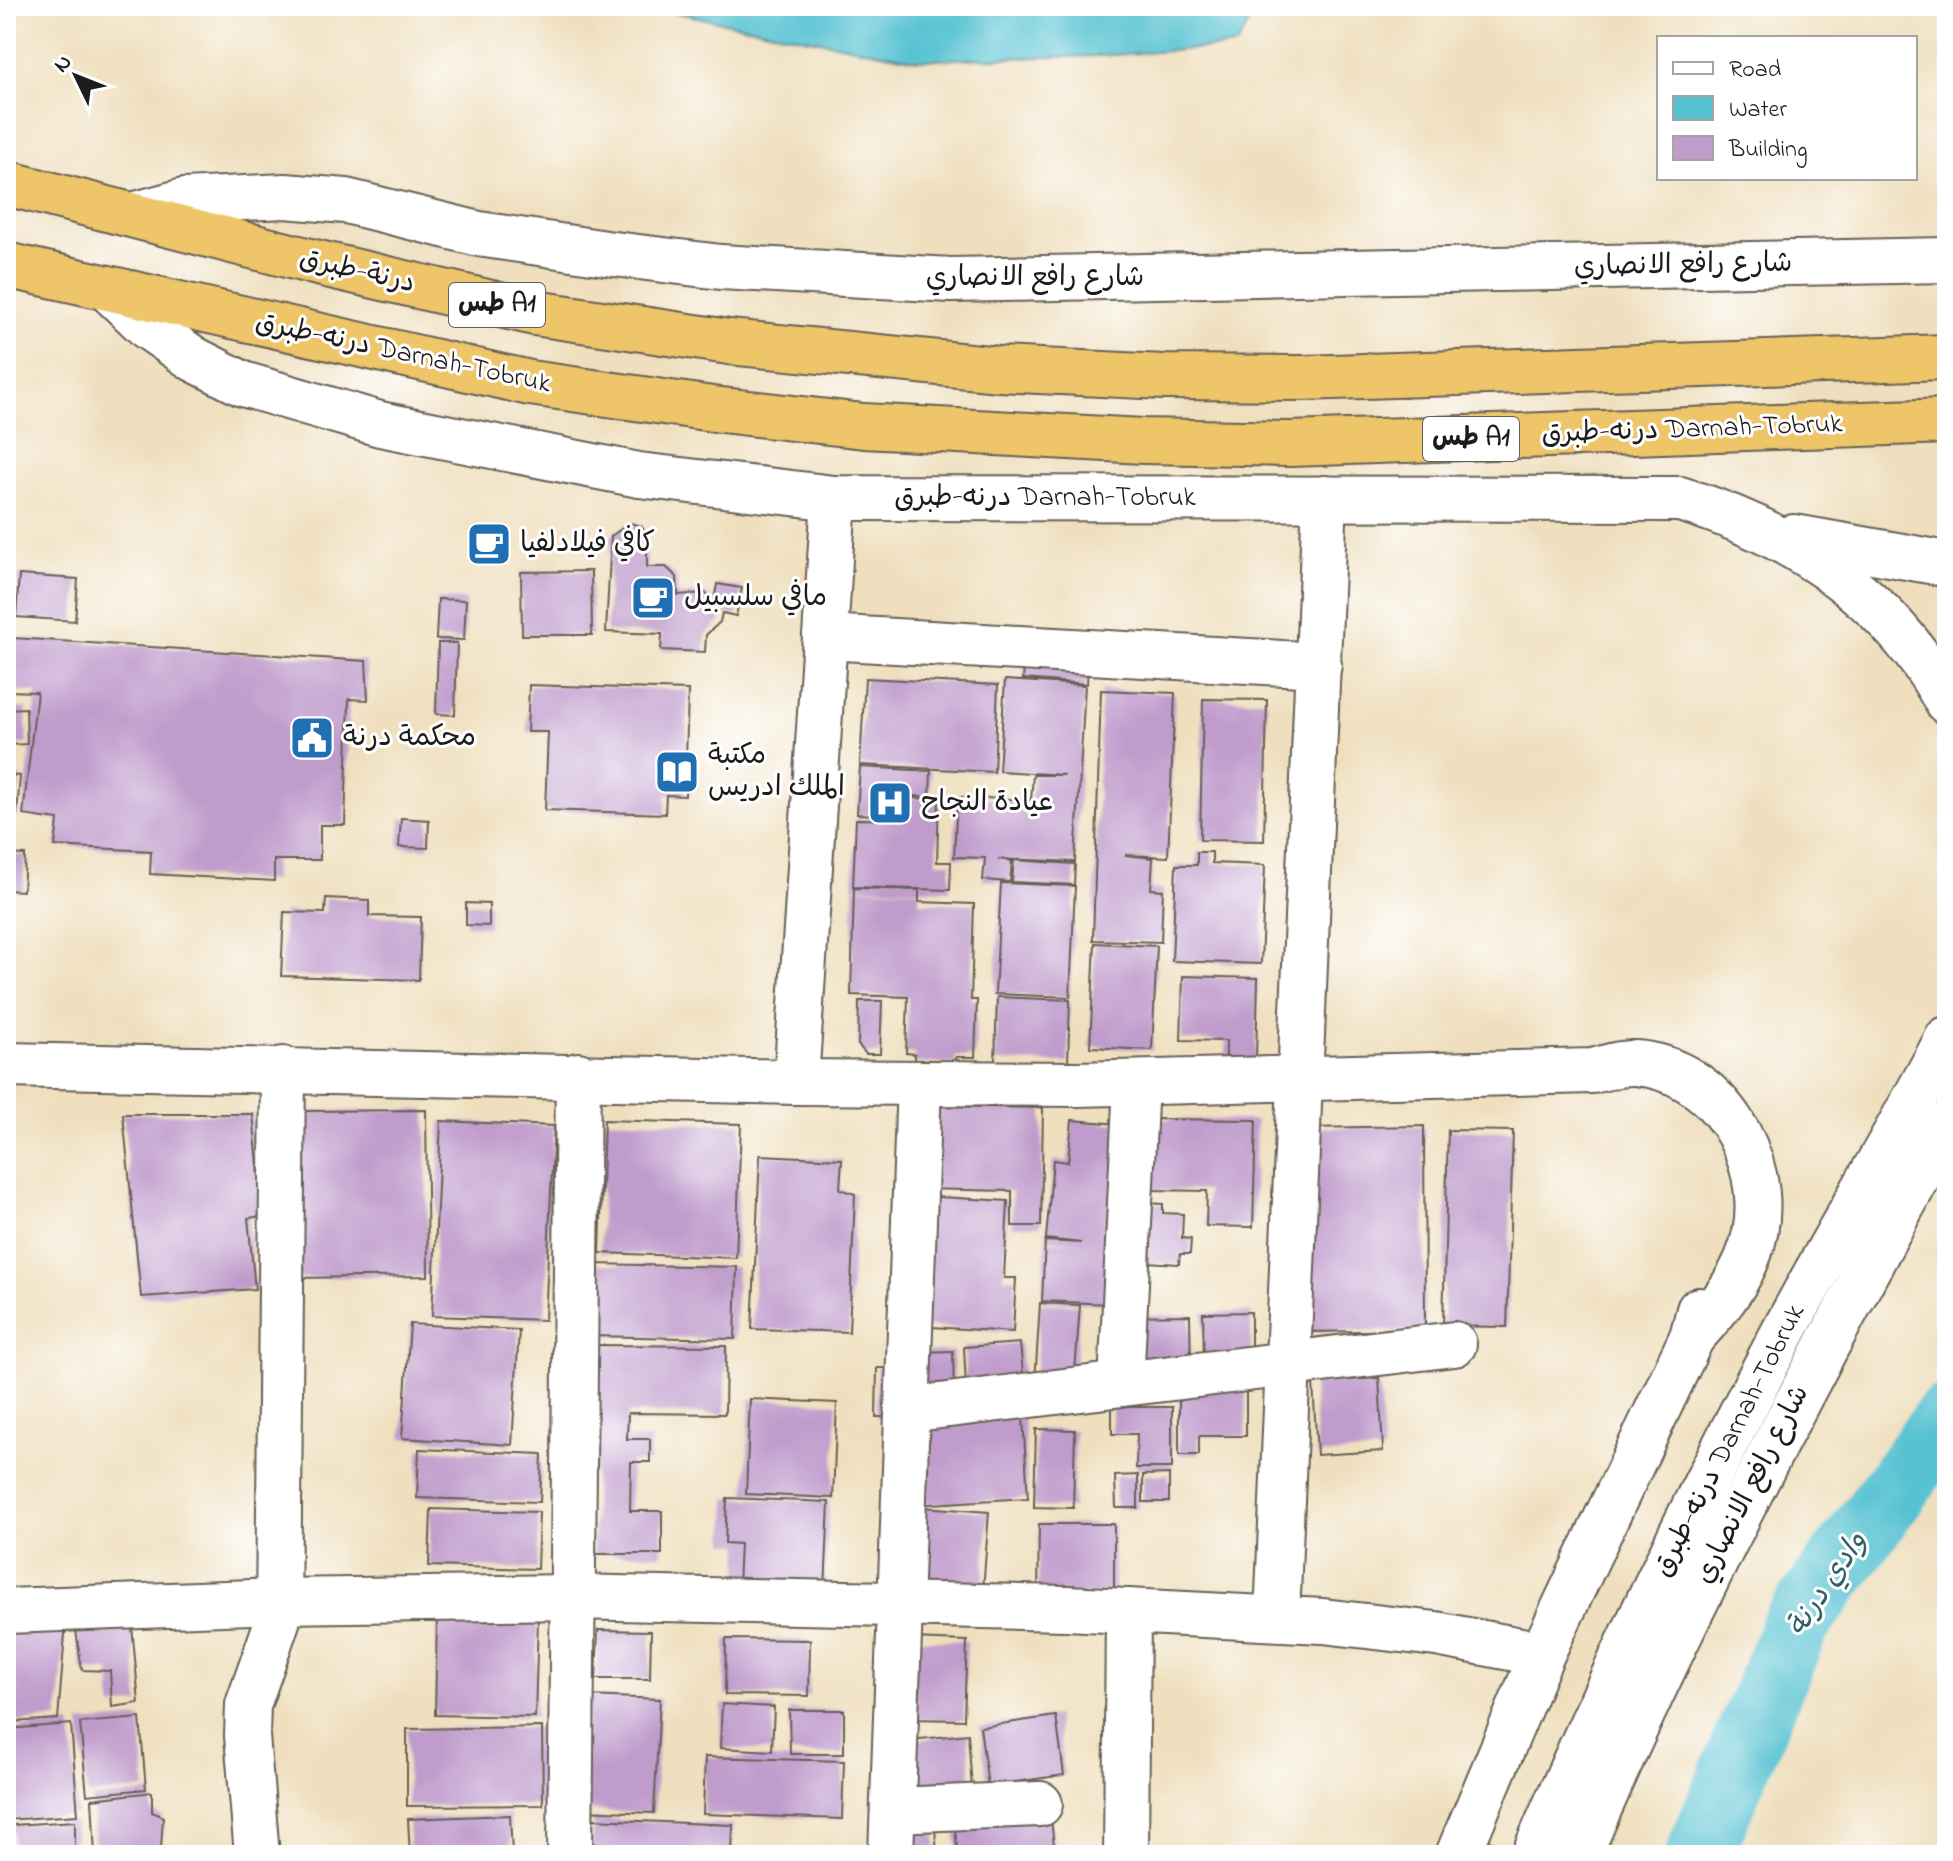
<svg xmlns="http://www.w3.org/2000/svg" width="1953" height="1861" font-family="'Indie Flower','Playpen Sans Arabic',sans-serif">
<rect width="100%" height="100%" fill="#fff"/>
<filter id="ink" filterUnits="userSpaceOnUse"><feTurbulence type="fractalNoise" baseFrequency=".0125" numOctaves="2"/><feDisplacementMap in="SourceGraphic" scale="16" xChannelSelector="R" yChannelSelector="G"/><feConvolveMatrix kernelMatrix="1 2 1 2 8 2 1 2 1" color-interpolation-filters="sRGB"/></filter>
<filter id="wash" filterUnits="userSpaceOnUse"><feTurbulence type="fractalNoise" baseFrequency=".006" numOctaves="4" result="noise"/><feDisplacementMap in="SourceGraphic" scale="32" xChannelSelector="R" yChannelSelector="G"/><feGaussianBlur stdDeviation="1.8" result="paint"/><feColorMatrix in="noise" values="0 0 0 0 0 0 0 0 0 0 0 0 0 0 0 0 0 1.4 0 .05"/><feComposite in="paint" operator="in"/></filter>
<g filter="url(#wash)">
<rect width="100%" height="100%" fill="#efdfbe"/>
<!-- water -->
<polygon fill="#57c2d2" stroke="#3a6f77" stroke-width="2" points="641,6 1259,6 1236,46 1100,56 917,60"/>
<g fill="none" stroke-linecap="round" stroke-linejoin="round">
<!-- river -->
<polyline stroke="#57c2d2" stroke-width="68" points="1699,1855 1796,1624 1947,1418"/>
</g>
<g id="blocks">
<!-- building -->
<g fill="#c09ccc">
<polygon points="630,523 641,526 647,534 647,567 666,567 677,577 678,595 705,593 714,601 717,584 742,588 736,616 722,613 720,622 706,635 705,652 661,650 662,634 606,632 611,536"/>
<polygon points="591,571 592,635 522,635 521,572"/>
<polygon points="19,575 78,579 75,621 16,617"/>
<polygon points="438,599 466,600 464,640 436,639"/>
<polygon points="13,638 366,661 368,700 349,699 345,825 320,825 320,860 274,860 274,881 150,874 151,851 55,846 58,820 23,815 37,692 8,691"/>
<polygon points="438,643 457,643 455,715 436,714"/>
<polygon points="1025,659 1088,665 1087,684 1023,679"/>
<polygon points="865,678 998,685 994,772 860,765"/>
<polygon points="1005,680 1085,685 1075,862 998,859 1012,861 1010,882 983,880 985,858 954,857 957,797 1031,800 1033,775 1064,775 999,771"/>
<polygon points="529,685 688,690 685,796 666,795 665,814 545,810 548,732 527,732"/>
<polygon points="1101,690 1175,693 1168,857 1125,855 1153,858 1151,889 1163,890 1161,942 1093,940"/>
<polygon points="1203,699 1267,700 1264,841 1200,840"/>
<polygon points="26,708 27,744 6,745 6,709"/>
<polygon points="860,767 931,771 930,797 896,795 895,816 857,814"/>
<polygon points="6,775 20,776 17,815 6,814"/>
<polygon points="910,798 939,799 937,862 951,862 950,890 853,887 856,819 909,820"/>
<polygon points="401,818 429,820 428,848 399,847"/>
<polygon points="1197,852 1212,852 1212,863 1265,865 1261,964 1172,961 1176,865 1197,865"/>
<polygon points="6,854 25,855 23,891 6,890"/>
<polygon points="1014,860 1075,864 1074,885 1012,882"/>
<polygon points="1001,883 1075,886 1070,997 995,994"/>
<polygon points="854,888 919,890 919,902 974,904 971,1000 977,1000 975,1057 956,1057 955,1064 915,1063 915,1054 906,1053 908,997 851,995"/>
<polygon points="326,898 369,900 369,916 421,917 419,980 281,976 284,912 325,913"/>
<polygon points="466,903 489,904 489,926 466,925"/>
<polygon points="1095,943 1157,946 1152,1050 1090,1047"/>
<polygon points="1183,976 1258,978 1256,1061 1226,1060 1226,1041 1181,1040"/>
<polygon points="997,997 1070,1000 1068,1063 995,1062"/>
<polygon points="859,1001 882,1001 880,1054 866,1054 858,1045"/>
<polygon points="938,1106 1043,1108 1041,1226 1012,1226 1012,1191 921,1189"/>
<polygon points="426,1110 428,1276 296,1278 304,1111"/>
<polygon points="123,1114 253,1114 263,1216 248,1218 255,1289 141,1297"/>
<polygon points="1153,1119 1256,1120 1253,1227 1206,1226 1207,1191 1152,1190"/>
<polygon points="604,1120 741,1124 736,1258 600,1253"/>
<polygon points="1072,1120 1119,1124 1111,1304 1042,1301 1045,1241 1081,1243 1046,1239 1053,1160 1068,1162"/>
<polygon points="441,1121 554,1126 545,1320 432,1316"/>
<polygon points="1424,1126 1425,1330 1307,1332 1306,1128"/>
<polygon points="1448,1130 1513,1131 1507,1327 1443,1326"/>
<polygon points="760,1155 842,1159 840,1189 855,1194 849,1332 752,1329"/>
<polygon points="922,1196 1008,1201 1004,1278 1016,1278 1013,1332 915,1326"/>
<polygon points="1133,1202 1163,1204 1163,1213 1183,1214 1182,1238 1191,1239 1190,1254 1180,1254 1179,1264 1130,1261"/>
<polygon points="591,1264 737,1267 735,1339 589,1336"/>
<polygon points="1040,1303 1080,1305 1074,1386 1035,1383"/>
<polygon points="1251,1312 1251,1360 1204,1360 1203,1313"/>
<polygon points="1190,1315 1191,1373 1136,1375 1135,1316"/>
<polygon points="410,1324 519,1330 512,1445 402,1438"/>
<polygon points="1020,1343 1024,1385 966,1389 964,1347"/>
<polygon points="597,1345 726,1346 725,1414 628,1413 627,1439 650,1439 650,1462 631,1462 630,1511 662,1511 662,1554 593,1554"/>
<polygon points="953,1351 954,1396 920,1397 919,1352"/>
<polygon points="877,1368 897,1368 898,1417 876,1417"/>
<polygon points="1379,1378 1383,1451 1317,1455 1313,1382"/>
<polygon points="1246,1390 1246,1436 1199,1436 1199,1455 1179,1455 1179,1391"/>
<polygon points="750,1399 837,1403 833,1498 746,1494"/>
<polygon points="1112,1407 1172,1407 1172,1468 1136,1468 1137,1434 1112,1434"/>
<polygon points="1023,1417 1028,1498 915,1505 910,1424"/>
<polygon points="1036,1429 1075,1430 1073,1508 1034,1507"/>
<polygon points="419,1449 542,1454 540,1502 417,1498"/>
<polygon points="1169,1474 1169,1502 1143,1502 1143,1475"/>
<polygon points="1138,1475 1138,1508 1116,1508 1115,1476"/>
<polygon points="727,1498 829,1502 825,1590 738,1586 740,1544 725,1543"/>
<polygon points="922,1507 989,1512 983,1590 915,1585"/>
<polygon points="431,1509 539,1512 537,1569 429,1566"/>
<polygon points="1039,1524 1114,1524 1114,1594 1038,1594"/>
<polygon points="437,1617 538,1619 535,1717 435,1715"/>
<polygon points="66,1622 58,1719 12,1722 6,1627"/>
<polygon points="132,1626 139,1703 112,1707 110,1671 82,1670 76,1631"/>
<polygon points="598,1630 651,1631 650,1679 596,1679"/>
<polygon points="726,1639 810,1640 809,1696 725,1695"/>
<polygon points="909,1639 967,1641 964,1720 907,1719"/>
<polygon points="588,1696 660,1699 654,1813 582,1810"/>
<polygon points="722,1704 774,1707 772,1751 720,1748"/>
<polygon points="789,1710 844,1710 844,1754 790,1754"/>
<polygon points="1056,1716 1064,1775 988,1786 980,1727"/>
<polygon points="140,1718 146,1789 87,1795 80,1723"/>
<polygon points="71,1724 78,1815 6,1820 6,1729"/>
<polygon points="542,1727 543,1805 407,1806 407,1729"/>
<polygon points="968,1734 972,1789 906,1796 901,1741"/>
<polygon points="705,1757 844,1761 842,1819 703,1814"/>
<polygon points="152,1792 152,1812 163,1817 161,1848 148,1855 95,1855 92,1799"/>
<polygon points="1050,1810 1055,1855 958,1855 954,1821"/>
<polygon points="510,1815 512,1855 410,1855 408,1819"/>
<polygon points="593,1819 733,1825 732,1855 591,1855"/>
<polygon points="75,1821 75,1849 82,1849 82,1855 14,1855 13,1825"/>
<polygon points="935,1828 937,1855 906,1855 905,1831"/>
</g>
</g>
</g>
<g filter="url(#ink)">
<use href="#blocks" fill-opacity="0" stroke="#666055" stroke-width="2"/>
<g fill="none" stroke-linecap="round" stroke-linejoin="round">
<!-- minor casing -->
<g stroke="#666055" stroke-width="48">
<g id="minor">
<polyline points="133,215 184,201 285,196 346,201 479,234 606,253 721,267 951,280 1947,260"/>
<path d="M108,289L149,328L194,359L243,384L380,424L639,475L834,498L1680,499C1792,533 1890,596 1947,702"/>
<polyline points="1794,537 1947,564"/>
<polyline points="825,637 1319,665"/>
<path d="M6,1065L796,1082L1077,1084L1592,1071C1606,1068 1621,1062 1635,1063C1717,1068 1770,1158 1755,1233C1747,1274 1719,1308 1692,1337"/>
<polyline points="796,1082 834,498"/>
<polyline points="1121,1384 1136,1083"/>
<polyline points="907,1410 1454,1344"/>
<polyline points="6,1611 277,1601 572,1597 1067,1608 1323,1621 1436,1634 1542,1654"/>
<polyline points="1277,1618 1325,498"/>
<polyline points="893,1810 1040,1804"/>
<polyline points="257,1855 247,1736 248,1705 278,1619 283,1069"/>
<polyline points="570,1855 578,1075"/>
<polyline points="891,1855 919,1083"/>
<polyline points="1126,1855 1128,1611"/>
<polyline points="1458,1855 1542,1654 1692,1337 1699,1310"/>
<path d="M1534,1855C1609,1679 1692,1505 1782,1335C1835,1235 1895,1139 1947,1039"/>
<path d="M1579,1855C1687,1604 1815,1364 1947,1124"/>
</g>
</g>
<!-- highway casing -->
<g stroke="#666055" stroke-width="48">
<g id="highway">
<polyline points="6,183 314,262 535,313 729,342 999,369 1164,377 1302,378 1947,357"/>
<polyline points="6,265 530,383 713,409 864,426 1144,441 1290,444 1947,421"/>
</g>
</g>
<!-- minor -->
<use href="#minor" stroke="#fff" stroke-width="44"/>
<!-- highway -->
<use href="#highway" stroke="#eec569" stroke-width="44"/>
</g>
</g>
<!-- icons -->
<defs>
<g id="cafe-square" transform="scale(2.3)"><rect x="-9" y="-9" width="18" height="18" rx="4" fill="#1f6fb2" stroke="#fff"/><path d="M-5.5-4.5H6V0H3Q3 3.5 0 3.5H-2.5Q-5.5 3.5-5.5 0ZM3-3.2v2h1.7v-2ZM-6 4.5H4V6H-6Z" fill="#fff"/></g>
<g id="civic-square" transform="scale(2.3)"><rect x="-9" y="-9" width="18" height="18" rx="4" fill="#1f6fb2" stroke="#fff"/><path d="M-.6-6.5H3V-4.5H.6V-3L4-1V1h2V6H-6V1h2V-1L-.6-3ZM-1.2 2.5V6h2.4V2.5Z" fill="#fff"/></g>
<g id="library-square" transform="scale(2.3)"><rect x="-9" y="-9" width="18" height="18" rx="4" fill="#1f6fb2" stroke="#fff"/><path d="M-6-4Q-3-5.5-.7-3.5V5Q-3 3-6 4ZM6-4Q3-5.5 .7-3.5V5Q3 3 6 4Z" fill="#fff"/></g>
<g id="hospital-square" transform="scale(2.3)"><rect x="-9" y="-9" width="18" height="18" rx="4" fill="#1f6fb2" stroke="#fff"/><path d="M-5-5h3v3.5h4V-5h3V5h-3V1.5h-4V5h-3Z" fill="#fff"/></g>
</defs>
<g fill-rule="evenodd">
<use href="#cafe-square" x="489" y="544"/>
<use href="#cafe-square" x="653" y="598"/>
<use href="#civic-square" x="312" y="738"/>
<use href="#library-square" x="677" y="772"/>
<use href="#hospital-square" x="890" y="803"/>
</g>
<g text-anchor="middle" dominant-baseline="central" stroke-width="6" stroke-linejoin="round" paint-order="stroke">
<!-- shield labels -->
<g fill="#fff" stroke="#606060" stroke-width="2">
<rect x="449" y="283" width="96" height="44" rx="6"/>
<rect x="1423" y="417" width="96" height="44" rx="6"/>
</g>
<g font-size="26" font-weight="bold" fill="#1c1c1c">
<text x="497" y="305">طس A1</text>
<text x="1471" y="439">طس A1</text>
</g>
<!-- street labels -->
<g font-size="28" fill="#1c1c1c" stroke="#fff">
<text transform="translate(1683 266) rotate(-1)">شارع رافع الانصاري</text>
<text transform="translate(357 272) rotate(13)">درنة-طبرق</text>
<text x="1035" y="278">شارع رافع الانصاري</text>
<text transform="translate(403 354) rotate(12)">درنه-طبرق Darnah-Tobruk</text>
<text transform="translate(1692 430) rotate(-2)">درنه-طبرق Darnah-Tobruk</text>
<text x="1045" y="498">درنه-طبرق Darnah-Tobruk</text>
<text transform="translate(1730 1441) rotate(-63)">درنه-طبرق Darnah-Tobruk</text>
<text transform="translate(1753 1485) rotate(-63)">شارع رافع الانصاري</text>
</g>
<!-- poi labels -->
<g font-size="28" fill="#1c1c1c" stroke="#fff" text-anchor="start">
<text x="520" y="544">كافي فيلادلفيا</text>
<text x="684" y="598">مافي سلسبيل</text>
<text x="343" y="738">محكمة درنة</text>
<text x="708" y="756">مكتبة<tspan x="708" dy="32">الملك ادريس</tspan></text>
<text x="921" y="803">عيادة النجاح</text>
</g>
<!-- water labels -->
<g font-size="30" font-style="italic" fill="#345e65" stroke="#fff">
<text transform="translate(1828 1585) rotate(-56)">وادي درنة</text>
</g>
</g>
<!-- margin -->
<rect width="1953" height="1861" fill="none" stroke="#fff" stroke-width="32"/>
<!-- legend -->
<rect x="1657" y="36" width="260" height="144" fill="#ffffff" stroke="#a4a4a4" stroke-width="2"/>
<rect x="1673" y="62" width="40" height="12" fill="#ffffff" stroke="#a4a4a4" stroke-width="2"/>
<text x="1729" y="76" font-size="24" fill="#1c1c1c">Road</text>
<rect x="1673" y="96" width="40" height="24" fill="#57c2d2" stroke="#a4a4a4" stroke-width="2"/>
<text x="1729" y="116" font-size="24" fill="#1c1c1c">Water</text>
<rect x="1673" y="136" width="40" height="24" fill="#c09ccc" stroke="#a4a4a4" stroke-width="2"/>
<text x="1729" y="156" font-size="24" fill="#1c1c1c">Building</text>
<!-- north arrow -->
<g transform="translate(76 76) rotate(313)" stroke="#ffffff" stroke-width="6" paint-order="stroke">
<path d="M0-6L14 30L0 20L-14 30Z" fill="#1c1c1c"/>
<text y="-12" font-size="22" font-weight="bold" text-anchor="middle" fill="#1c1c1c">N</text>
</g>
</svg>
